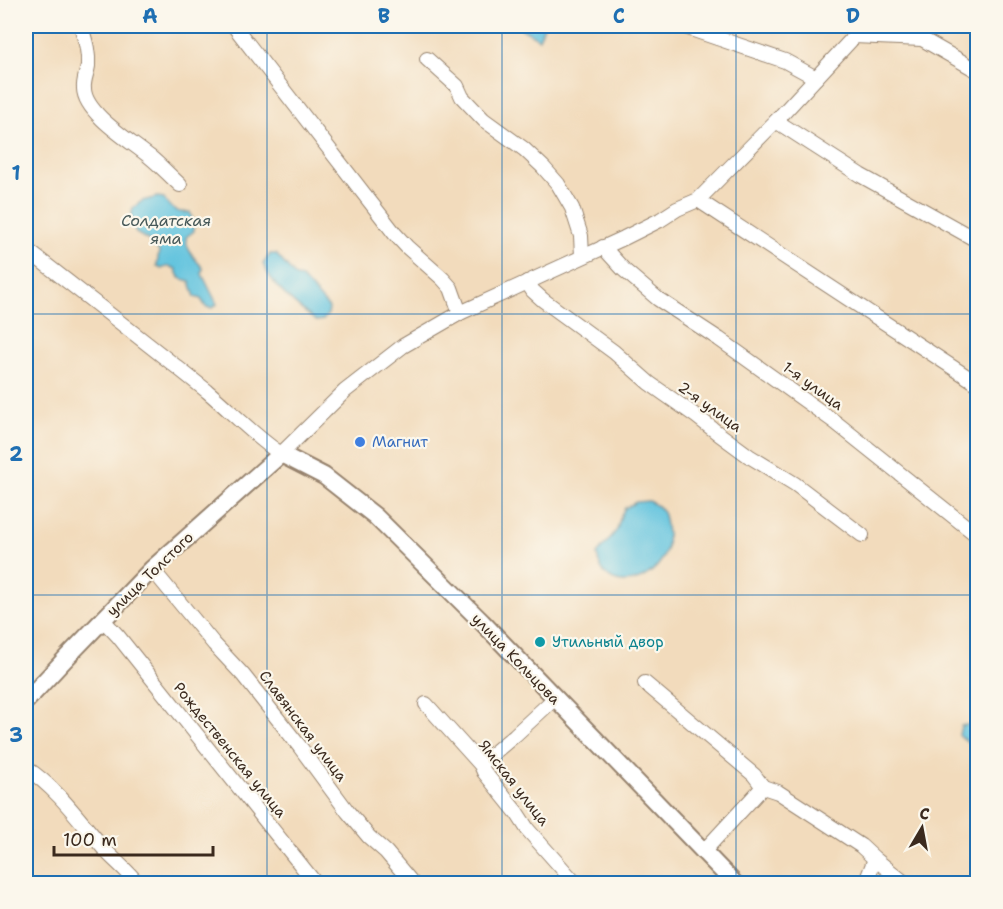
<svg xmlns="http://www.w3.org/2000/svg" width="1003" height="909" font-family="'Shantell Sans',sans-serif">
<rect width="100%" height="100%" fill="#fbf7ec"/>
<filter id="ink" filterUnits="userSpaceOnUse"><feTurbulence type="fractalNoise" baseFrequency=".0167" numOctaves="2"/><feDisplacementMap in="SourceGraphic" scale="12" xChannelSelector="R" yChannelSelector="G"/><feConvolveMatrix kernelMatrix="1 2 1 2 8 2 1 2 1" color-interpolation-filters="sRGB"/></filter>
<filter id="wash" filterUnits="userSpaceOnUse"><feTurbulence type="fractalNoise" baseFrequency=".008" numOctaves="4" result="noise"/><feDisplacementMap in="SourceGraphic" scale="24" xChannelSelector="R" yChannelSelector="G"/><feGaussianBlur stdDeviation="1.35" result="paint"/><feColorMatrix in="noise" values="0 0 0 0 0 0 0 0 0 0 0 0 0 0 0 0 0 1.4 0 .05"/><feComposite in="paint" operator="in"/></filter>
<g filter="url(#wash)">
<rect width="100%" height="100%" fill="#f2dbbc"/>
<!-- water -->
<g fill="#60c3de" stroke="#4e767e" stroke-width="1.5">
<polygon points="517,26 544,26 539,39"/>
<path d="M158,197L164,198C170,209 177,214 190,212L193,222L194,231L186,237C186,250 195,259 203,268L202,274L217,304L213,308L206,307L201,299L195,297L190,281C180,279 178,278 176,269L169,266L161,269L157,266L159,251L148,240L136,233L131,217L133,208L142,201Z"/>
<path d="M270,254H276L296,277L302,278L329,308L328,314L323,320L316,321C297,306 273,288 263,264Z"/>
<path d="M649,501C663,509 664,510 666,526C667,534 669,542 666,550C656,584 603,599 597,554L617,530L621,515L625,508L636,502Z"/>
<polygon points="976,723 977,723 977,749 959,735 961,726"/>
</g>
</g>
<g filter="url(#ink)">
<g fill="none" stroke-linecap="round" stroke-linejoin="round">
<!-- minor casing -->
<g stroke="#96826d" stroke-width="16">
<g id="minor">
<path d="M81,26C85,40 89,51 88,66C87,73 83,81 84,89C85,114 132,142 150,157C160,165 170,176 180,185"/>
<polyline points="234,26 395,234 407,247 443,279 451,288 460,313"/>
<polyline points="682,26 785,61 816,78"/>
<polyline points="854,36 922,39 978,71"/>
<polyline points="427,59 457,86 462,97 484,120 524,149 543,167 558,184 572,208 581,236 582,256"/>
<polyline points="776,121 860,175 978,241"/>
<polyline points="698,200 978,384"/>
<polyline points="603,247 624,270 658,299 719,339 835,422 978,536"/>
<path d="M26,249C86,296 147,343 207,391C232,412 254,436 281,454L345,391L403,346L460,313L624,238L660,220L677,209L698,200L776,121L864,26"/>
<polyline points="527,282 533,291 543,300 614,352 649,383 696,416 719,434 749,456 795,484 862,535"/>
<polyline points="152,569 214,644 243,675 300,747 348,812 369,837 386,852 413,884"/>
<polyline points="103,620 118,636 316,884"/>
<polyline points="645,683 754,775 763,787"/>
<polyline points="426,704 481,765 484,772 517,813 528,830 576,884"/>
<polyline points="481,765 483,762 515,735 555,698"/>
<path d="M26,768C57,788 80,821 105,850C115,861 128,871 138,884"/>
<polyline points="763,787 778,792 861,846 875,859 906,884"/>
<polyline points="703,852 763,787"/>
<polyline points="865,884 875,859"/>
</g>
</g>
<!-- major casing -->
<g stroke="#96826d" stroke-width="20">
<polyline id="major" points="26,701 68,656 152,569 281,454 324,476 375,516 482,622 735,884"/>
</g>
<!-- minor -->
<use href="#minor" stroke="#fff" stroke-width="14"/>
<!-- major -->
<use href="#major" stroke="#fff" stroke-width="16"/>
</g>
</g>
<!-- grid -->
<path fill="none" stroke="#1f6fb2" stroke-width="1.5" stroke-opacity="0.55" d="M267,26V884M502,26V884M736,26V884M26,314H978M26,595H978"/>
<!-- markers -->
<circle fill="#3f7fe0" stroke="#fbf7ec" stroke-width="2" cx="360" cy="442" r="6"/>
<circle fill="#0f9aa8" stroke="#fbf7ec" stroke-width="2" cx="540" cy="642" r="6"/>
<g text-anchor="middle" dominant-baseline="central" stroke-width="4.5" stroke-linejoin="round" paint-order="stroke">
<!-- street labels -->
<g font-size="15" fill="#3b2a1e" stroke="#fbf7ec">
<text transform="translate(813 386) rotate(36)">1-я улица</text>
<text transform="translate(710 407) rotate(36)">2-я улица</text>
<text transform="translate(150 574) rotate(-44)">улица Толстого</text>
<text transform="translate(516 659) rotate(46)">улица Кольцова</text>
<text transform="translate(303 726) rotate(53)">Славянская улица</text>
<text transform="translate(230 750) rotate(51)">Рождественская улица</text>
<text transform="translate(514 783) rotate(52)">Ямская улица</text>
</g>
<!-- shop labels -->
<g font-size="15" fill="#366cbe" stroke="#fbf7ec" text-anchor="start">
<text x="372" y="442">Магнит</text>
</g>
<!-- culture labels -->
<g font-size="15" fill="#0d838f" stroke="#fbf7ec" text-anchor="start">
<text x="552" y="642">Утильный двор</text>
</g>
<!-- water labels -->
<g font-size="16" font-style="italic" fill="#465858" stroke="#fbf7ec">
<text x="166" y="220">Солдатская<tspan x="166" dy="18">яма</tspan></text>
</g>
</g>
<!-- margin -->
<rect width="1003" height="909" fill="none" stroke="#fbf7ec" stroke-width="66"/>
<!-- north arrow -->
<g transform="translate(922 828) rotate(10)" stroke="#fbf7ec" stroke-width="4.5" paint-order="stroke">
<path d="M0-4.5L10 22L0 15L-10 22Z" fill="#3b2a1e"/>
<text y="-9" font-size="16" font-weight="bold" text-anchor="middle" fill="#3b2a1e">С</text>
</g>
<!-- scale -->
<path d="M54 846v9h159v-9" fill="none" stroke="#3b2a1e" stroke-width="3"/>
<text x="63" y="846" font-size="18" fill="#3b2a1e" stroke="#fbf7ec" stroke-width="4.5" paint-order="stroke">100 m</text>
<rect x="33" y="33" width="937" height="843" fill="none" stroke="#1f6fb2" stroke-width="2"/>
<g font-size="20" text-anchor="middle" font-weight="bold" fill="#1f6fb2">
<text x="150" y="23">A</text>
<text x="384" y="23">B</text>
<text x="619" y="23">C</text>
<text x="853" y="23">D</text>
<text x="16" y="180">1</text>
<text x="16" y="461">2</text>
<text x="16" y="742">3</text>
</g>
</svg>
